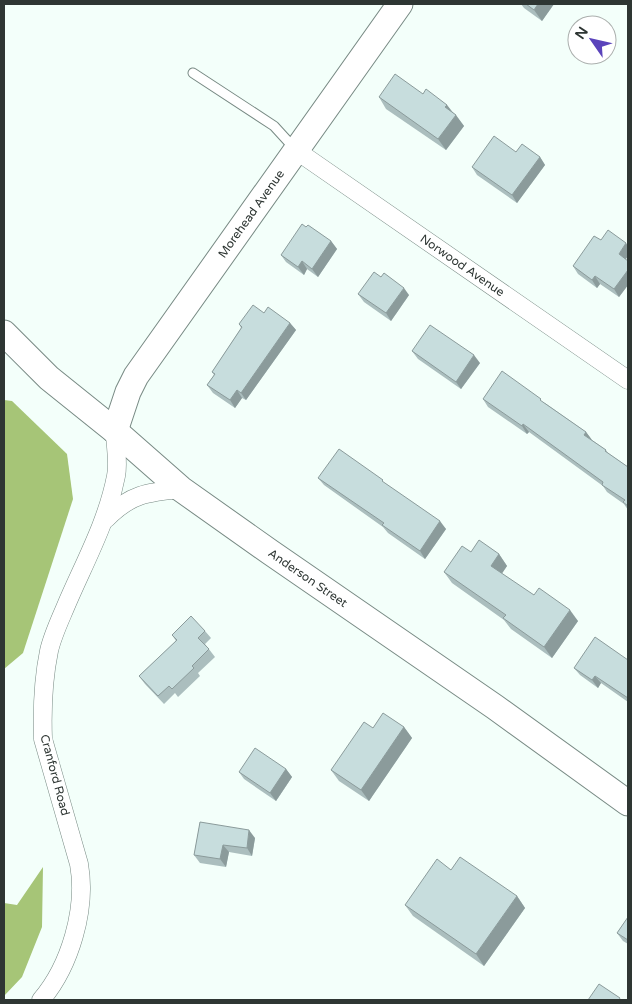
<svg xmlns="http://www.w3.org/2000/svg" width="632" height="1004" font-family="'Varela Round',sans-serif">
<rect width="100%" height="100%" fill="#f3fffa"/>
<!-- forest -->
<g fill="#a6c577">
<polygon points="4,400 12,401 67,454 73,499 23,653 4,669"/>
<polygon points="43,867 42,927 22,977 4,996 4,903 17,905"/>
</g>
<g fill="none" stroke-linecap="round" stroke-linejoin="round">
<!-- lane casing -->
<g stroke="#788a84" stroke-width="11">
<polyline id="lane" points="193,73 274,126 295,149"/>
</g>
<!-- street casing -->
<g stroke="#788a84" stroke-width="19">
<g id="street">
<path id="s1" d="M297,151L628,380"/>
<path d="M106,519C130,494 148,492 181,489"/>
<path d="M41,1000C70,966 87,909 79,864L43,739C42,710 43,680 49,651C52,637 59,622 65,608C83,565 107,523 116,476C119,462 115,445 115,431"/>
</g>
</g>
<!-- secondary casing -->
<g stroke="#788a84" stroke-width="27">
<g id="secondary">
<path id="s2" d="M4,333L49,378L115,431L181,489L270,552L495,707L628,803"/>
<path id="s3" d="M115,431L128,392L136,376L400,4"/>
</g>
</g>
<!-- lane -->
<use href="#lane" stroke="#fff" stroke-width="9"/>
<!-- street -->
<use href="#street" stroke="#fff" stroke-width="18"/>
<!-- secondary -->
<use href="#secondary" stroke="#fff" stroke-width="25"/>
</g>
<!-- wall -->
<g fill="#abbebe">
<polygon points="521,4 554,4 542,21 524,8"/>
<polygon points="423,94 447,105 464,126 446,150 386,109 379,97"/>
<polygon points="516,152 540,157 545,165 517,203 477,175 472,167"/>
<polygon points="331,241 337,249 318,277 307,269 304,275 286,262 281,255"/>
<polygon points="626,260 628,261 628,285 619,297 600,284 597,288 578,274 573,266"/>
<polygon points="358,294 409,295 391,321 364,302"/>
<polygon points="264,313 290,323 296,330 246,400 242,398 235,408 213,393 207,385 214,375 212,372 241,328 239,324"/>
<polygon points="412,351 480,363 461,389 418,359"/>
<polygon points="483,399 545,403 586,432 592,440 606,450 608,453 628,467 628,510 624,504 607,492 603,486 529,432 527,434 488,407"/>
<polygon points="318,478 386,484 446,529 425,559 388,533 383,527 324,485"/>
<polygon points="471,552 499,554 507,566 501,574 534,595 578,621 552,658 511,629 504,620 452,583 444,572"/>
<polygon points="205,631 211,638 205,644 215,657 198,673 200,676 178,697 175,693 164,704 145,684 139,676 176,641 172,635"/>
<polygon points="628,660 628,702 601,683 598,688 580,675 574,668"/>
<polygon points="404,727 412,738 369,801 339,781 331,770 373,728"/>
<polygon points="286,769 292,777 276,801 244,779 239,772"/>
<polygon points="200,822 255,838 252,856 229,852 226,867 200,863 194,855"/>
<polygon points="451,870 517,896 525,908 484,966 413,916 405,905"/>
<polygon points="628,917 628,944 623,941 617,933"/>
</g>
<!-- shaded-wall -->
<g fill="#8b9b9b">
<polygon points="538,4 554,4 542,21 534,10"/>
<polygon points="447,105 455,116 445,107"/>
<polygon points="456,115 464,126 446,150 438,139"/>
<polygon points="540,157 545,165 517,203 512,195"/>
<polygon points="331,241 337,249 318,277 312,269"/>
<polygon points="626,243 628,246 628,256 624,262 619,254"/>
<polygon points="302,261 307,269 304,275 298,267"/>
<polygon points="628,270 628,285 619,297 614,289"/>
<polygon points="595,276 600,284 597,288 592,280"/>
<polygon points="404,288 409,295 391,321 386,313"/>
<polygon points="290,323 296,330 246,400 241,393"/>
<polygon points="474,355 480,363 461,389 456,382"/>
<polygon points="237,390 242,398 235,408 230,400"/>
<polygon points="523,424 529,432 527,434 522,426"/>
<polygon points="586,432 592,440 584,435"/>
<polygon points="440,521 446,529 425,559 420,551"/>
<polygon points="499,554 507,566 499,578 491,566"/>
<polygon points="570,610 578,621 552,658 544,647"/>
<polygon points="595,676 601,683 598,688 592,680"/>
<polygon points="404,727 412,738 369,801 361,790"/>
<polygon points="286,769 292,777 276,801 270,793"/>
<polygon points="249,830 255,838 252,856 247,848"/>
<polygon points="223,845 229,852 226,867 220,859"/>
<polygon points="517,896 525,908 484,966 476,954"/>
</g>
<!-- building -->
<g fill="#c7dddd" stroke="#8b9b9b">
<polygon points="526,4 538,4 534,10"/>
<polygon points="395,74 423,94 426,89 447,105 445,107 456,115 438,139 379,97"/>
<polygon points="494,136 516,152 522,144 540,157 512,195 472,167"/>
<polygon points="302,224 306,227 308,225 331,241 312,269 302,261 298,267 281,255"/>
<polygon points="608,230 626,243 619,254 628,261 628,270 614,289 595,276 592,280 573,266 594,236 601,240"/>
<polygon points="374,272 381,277 384,273 404,288 386,313 358,294"/>
<polygon points="253,305 264,313 268,307 290,323 241,393 237,390 230,400 207,385 215,374 212,372 242,327 239,324"/>
<polygon points="430,325 474,355 456,382 412,351"/>
<polygon points="502,371 541,399 540,400 586,432 584,435 606,450 605,451 628,467 628,506 623,502 625,500 602,485 603,482 523,424 522,426 483,399"/>
<polygon points="339,449 383,480 382,481 440,521 420,551 382,525 384,523 318,478"/>
<polygon points="479,540 499,554 491,566 534,595 539,588 570,610 544,647 503,618 506,615 444,572 462,546 471,552"/>
<polygon points="191,616 205,631 198,638 209,649 192,666 194,668 172,689 169,686 158,696 139,676 177,640 172,635"/>
<polygon points="595,637 628,660 628,698 595,676 592,680 574,668"/>
<polygon points="383,713 404,727 361,790 331,770 364,722 373,728"/>
<polygon points="255,748 286,769 270,793 239,772"/>
<polygon points="200,822 249,830 247,848 223,845 220,859 194,855"/>
<polygon points="460,857 517,896 476,954 405,905 437,859 451,870"/>
<polygon points="628,917 628,940 617,933"/>
<polygon points="599,984 620,998 619,1000 588,1000"/>
</g>
<g text-anchor="middle" dominant-baseline="central" stroke-width="5" stroke-linejoin="round" paint-order="stroke">
<!-- street labels -->
<g font-size="12" fill="#2e3633" stroke="#fff">
<text stroke="none"><textPath href="#s3" startOffset="258">Morehead Avenue</textPath></text>
<text stroke="none"><textPath href="#s1" startOffset="201">Norwood Avenue</textPath></text>
<text stroke="none"><textPath href="#s2" startOffset="391">Anderson Street</textPath></text>
<text transform="translate(55 775) rotate(75)">Cranford Road</text>
</g>
</g>
<!-- border -->
<rect width="632" height="1004" fill="none" stroke="#2e3633" stroke-width="10"/>
<!-- north arrow -->
<g transform="translate(592 40) rotate(304)"><circle r="24" fill="#ffffff" stroke="#abafad"/>
<path d="M0-4L9 19L0 12L-9 19Z" fill="#5a43bb"/>
<text y="-8" font-size="14" font-weight="bold" text-anchor="middle" fill="#2e3633">N</text>
</g>
</svg>
